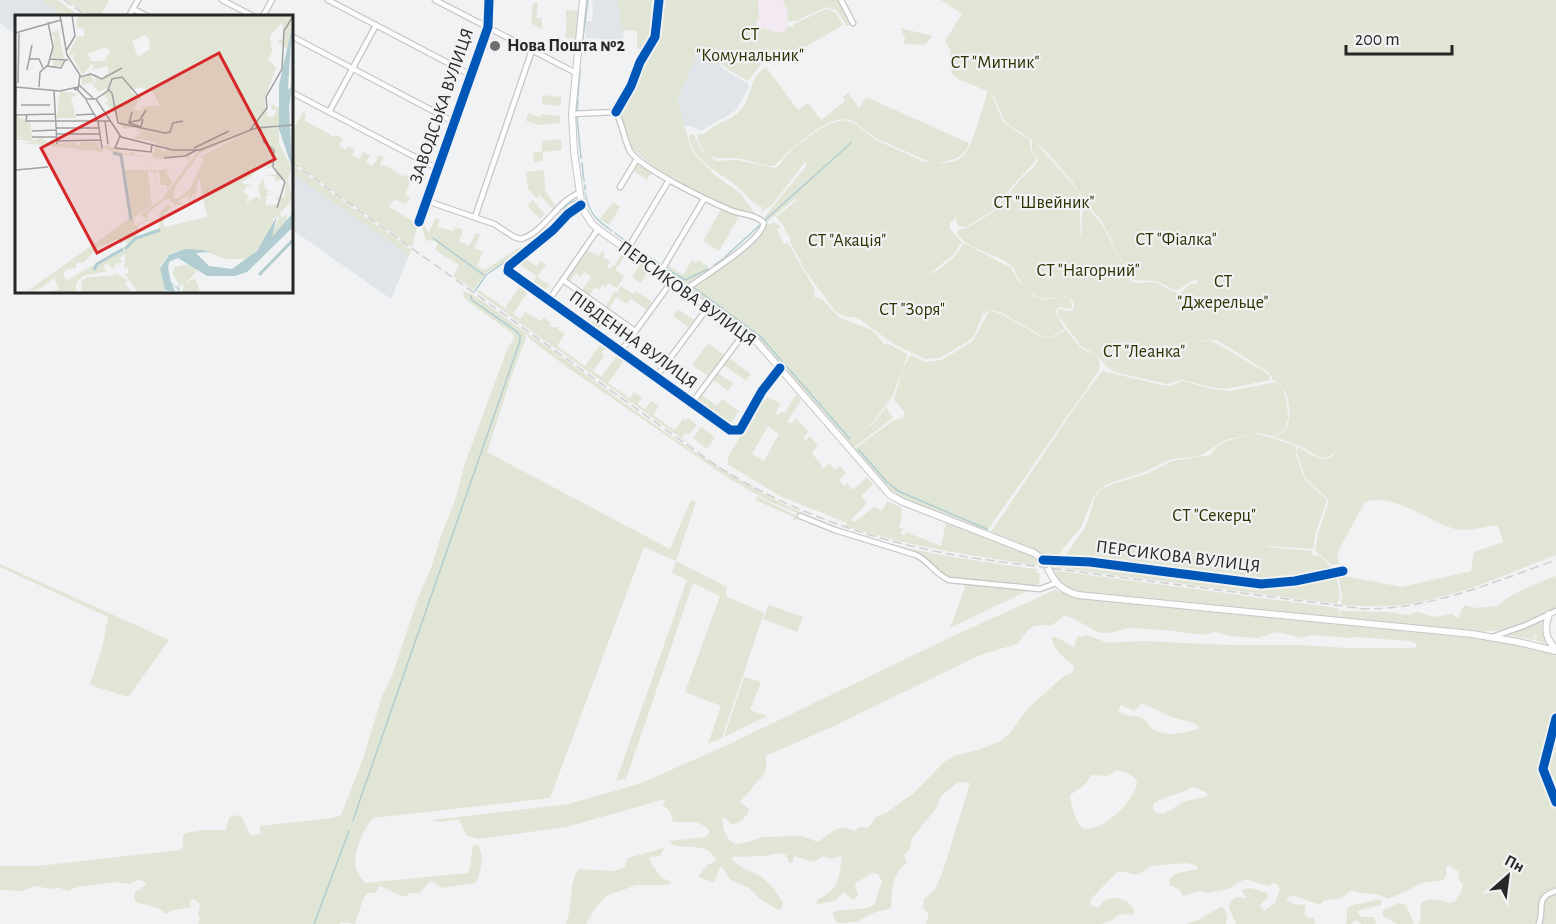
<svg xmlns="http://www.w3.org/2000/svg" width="1556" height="924" font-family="'Alegreya Sans',sans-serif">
<rect width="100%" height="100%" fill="#f1f2f3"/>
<!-- commercial -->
<g fill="#f2e9f3">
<polygon points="758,0 783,0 788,13 785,32 775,32 755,25 759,17"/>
<polygon points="491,34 503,41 495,56 485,51"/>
</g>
<!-- built -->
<g fill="#e1e5ea">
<polygon points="0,0 41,0 64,16 16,16 16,36 0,23"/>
<polygon points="591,0 627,0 623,40 586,38 586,21 592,21 593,7"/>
<polygon points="698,52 713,59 725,70 749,84 748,90 735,111 701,131 691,126 684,127 677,100"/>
<polygon points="291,173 409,255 391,299 291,229"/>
</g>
<!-- green -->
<g fill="#e1e5d5" fill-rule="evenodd">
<polygon points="41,0 57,0 80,16 64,16"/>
<polygon points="66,0 109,0 100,16 89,16"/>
<polygon points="617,0 659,0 656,34 637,65 641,49 637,48 637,31 622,30"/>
<path d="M660,0H758L759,17L755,25L775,32H785L786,26L793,27L794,24L826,9L835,12L843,25L778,63H762L748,81L727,69L721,63L718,65L713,59L698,53L677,100L692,152L716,176L740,193L757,216C726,210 697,193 672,177L670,178L655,168L632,148L620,113V110L634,82L637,70L659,37Z"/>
<polygon points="783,0 840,0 852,24 847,26 836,10 826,7 796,21 787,21 788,13"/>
<path d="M941,0H1556V555C1506,574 1454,599 1401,605C1381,607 1361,606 1341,605L1342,597L1338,574L1343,572L1344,576L1402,587L1471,571L1474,552L1503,542L1498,525C1485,526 1469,532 1455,529C1429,522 1393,492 1365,502L1337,553L1339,564L1332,565L1315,551L1318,533L1328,504V499L1306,479L1296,451L1298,447C1312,454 1325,468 1337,451L1328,457L1321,458L1300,446L1274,437L1284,432C1294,419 1290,383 1272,380V377L1268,372L1217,340L1179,342L1210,341L1216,343L1267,373L1270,376V380L1226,389L1210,387L1182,380L1167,384L1115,372L1107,367L1097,355L1082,347L1057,314L1059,309L1069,311L1073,310L1074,304L1071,299C1060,293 1046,303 1035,296C1030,293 1022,284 1019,279C1016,275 1016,270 1012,267C998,252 972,253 957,234L958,230L969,227L993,212L1020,180L1035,166L1038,160L1032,151V140L1005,122L992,93L958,79L952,74L950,50L945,41L962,14ZM1034,141L1046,151L1072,181L1084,201L1102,221L1124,266L1133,280L1156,281L1177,291L1191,281L1198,279L1197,283L1191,284L1180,293L1200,305L1155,282L1135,283L1131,281L1103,226L1082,201V238H1081L1079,193L1070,181Z"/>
<polygon points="533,3 538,3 536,18 542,18 542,29 531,23"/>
<polygon points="566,10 579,11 576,39 565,38 567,20 566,19"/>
<polygon points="900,28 933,36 924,45 904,44 905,37"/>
<path d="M766,67L798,110L808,103L821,120L845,101L843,97L848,93L859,108L866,97L969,143C961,163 953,157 938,164C946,162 955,163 961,158C972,150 983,105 988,91L991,93L1003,122L1030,140L1031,150L1036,159L1035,162L1015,183L992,211L966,227L958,226L956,218L950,223V229L962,242L953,255L929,274C942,270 957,256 964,243L1011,268L1018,280L1034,297L1045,300L1062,297L1070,299L1072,304L1071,309L1059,307L1055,312L1065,329L1051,337H1044L1000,312L992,310L983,314L975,334L970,340L940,358L925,359L895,345L858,318L844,316L836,312L806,272L790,242V236H788L783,225L776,217L797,200L796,198L768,221L763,219L806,166V161L772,205L761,212L762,207C751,205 745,193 737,186C719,172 691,161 689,135L691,134L694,135L702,151L716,161L736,160L775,168L780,164L791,150L817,131L832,123L843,120L854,123L874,139L922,161L933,163L877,139L853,121L842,119L831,122L816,130L791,149L774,166C763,166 752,161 741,159C718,155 705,167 697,135C707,134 710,128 718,124C726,120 733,118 739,112C754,96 747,79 766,67Z"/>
<polygon points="542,95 561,97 561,106 542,104"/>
<polygon points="303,112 306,114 304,120 334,137 336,135 343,139 339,146 346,150 348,146 355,150 352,155 359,159 363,152 370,155 366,163 373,166 379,155 383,157 380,166 382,167 383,164 404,177 406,175 412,178 405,194 410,197 406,204 394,199 389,207 414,222 416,217 418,222 412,247 291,161 291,134"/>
<polygon points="528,113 540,117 541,114 560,116 560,123 540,125 526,121"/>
<polygon points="561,139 562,150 543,152 543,161 534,162 533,153 542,151 542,141"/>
<polygon points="637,160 653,171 647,180 632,170"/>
<polygon points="291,164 412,250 409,255 291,173"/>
<polygon points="544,170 545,190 555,206 552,208 540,195 536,198 530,190 528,190 526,172"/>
<polygon points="533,200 545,214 540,219 527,205"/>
<polygon points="613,202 620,207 609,225 600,219"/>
<polygon points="427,204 430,205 424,225 429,233 435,218 440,220 437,227 453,231 455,227 463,230 459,241 469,246 476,233 480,234 474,248 483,252 477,266 485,270 520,247 522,249 485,274 473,290 453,276 459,265 435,250 438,243 431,240 426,241 421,224"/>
<polygon points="722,208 740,215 719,251 703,241"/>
<polygon points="774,222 781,227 777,229 784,244 788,243 815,290 814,297 822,299 839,317 872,330 885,345 887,343 908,354 892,397 874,421 861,432 875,422 886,407 893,418 852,449 762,344 691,290 691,288 761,233 766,226"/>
<polygon points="587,250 599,256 602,251 605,254 603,257 610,261 607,267 610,269 613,265 615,265 623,252 626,254 615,270 624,276 617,288 608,283 606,287 602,285 599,290 595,287 589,296 582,291 591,276 584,272 581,277 575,273 570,282 566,280"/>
<polygon points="524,257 536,266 541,261 546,264 537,277 549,285 546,290 538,284 535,288 531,285 537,276 517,263"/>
<path d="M692,260L696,263L698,260L709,267L708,268L709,271C686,286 686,292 664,271L668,265L683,275Z"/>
<polygon points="640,264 649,270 641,283 632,277"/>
<polygon points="521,285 529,290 513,314 520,319 525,312 541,321 543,317 551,323 549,325 553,327 559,327 558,329 565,334 557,346 585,366 602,342 607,346 602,353 604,356 593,371 601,377 618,354 625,359 608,383 630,398 634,392 642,398 638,404 645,409 651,401 659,406 653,415 675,430 683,419 686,421 688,418 697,425 689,435 685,433 682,438 720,466 477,292 479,290 505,308"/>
<polygon points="621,286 633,294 636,291 652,302 647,310 631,299 627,304 616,297 609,309 605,307 615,291 617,292"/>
<path d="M464,291C484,299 500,315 517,326C554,351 591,378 627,405C693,452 758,497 834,526C899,551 968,560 1037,569V573H1040L1039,585L1036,584L1035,588L954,580L943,576L926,560L836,530L769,501L731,480L568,368L531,340L524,332L526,338L512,375L487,452L670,549L691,500L696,502L676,561L727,587L726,596L764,613L722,738L708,744L721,706L685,692L720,596L693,583L626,779L616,781L687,580L672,573L676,561L644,547L550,798L373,818C363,829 351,857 357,871C359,876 362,879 365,883L468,873L470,868L473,845H478C484,853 482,875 475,883L442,888L432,882H429L420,893H411L403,897L380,886L375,893H367L363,899L355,924L342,922L339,924H198L200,919L198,915L200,904L194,899L190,900L191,907L174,910L166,914L158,908L136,902L134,898L135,892L146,885L144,881L138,880L129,884L116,882L78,887L67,891L58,887L51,889L35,886L21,891L0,890V866H38L180,850L183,846V835L186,833L205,830H226L229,818L234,815L242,817L250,835L260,834V826L333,818L341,815L364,756L382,696L392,676L418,598L431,568L443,530L454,504L465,463L507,350L514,338L513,334L465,299L463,296Z"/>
<polygon points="678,309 694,320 688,327 673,316"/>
<polygon points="601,310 608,315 597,331 589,326"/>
<polygon points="991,311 999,313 1044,338 1051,338 1066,330 1082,349 1096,355 1100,362 1099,371 987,531 895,496 853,450 894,420 902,418 905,413 894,399 902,371 910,355 926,362 942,360 973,341 988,313"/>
<polygon points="708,343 724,355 708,376 692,365"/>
<polygon points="729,358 751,374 746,381 724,365"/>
<polygon points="1102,371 1162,385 1170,386 1183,381 1211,389 1229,391 1277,382 1283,388 1287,403 1288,419 1284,431 1273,436 1257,433 1226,440 1200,456 1172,459 1144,472 1105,485 1094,496 1081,527 1056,557 1044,556 1032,548 991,532 1078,403"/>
<polygon points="718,373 733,383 728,391 713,380"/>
<path d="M796,394L801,400L787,422L792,424L795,418L809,431L803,438L806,441L810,436L818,445L812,453L823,468L829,463L835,470L840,466L846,473L839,480L844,486L847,483L853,490L867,477L873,484L861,496L867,503L851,520L855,522L874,507L882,511L887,501L901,507L902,518L899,527L903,529L901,534L905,535L906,532L941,546L946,522L1032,556L1042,566C975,556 909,547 845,526L847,523L780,496L727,464L729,456L761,398L765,400L768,397L781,404L775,413L779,415L781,412L785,413ZM768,426L779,434L764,461L752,454Z"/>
<polygon points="702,395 717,406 722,399 739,411 729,425 697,402"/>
<polygon points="701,427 715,437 707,449 693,438"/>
<path d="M1253,434L1266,436L1296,446V455L1305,480L1327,500L1316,532L1313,549L1267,546V547L1312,551V555L1321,557L1330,566L1331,572L1267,583L1169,571L1170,567L1167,571L1064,557L1086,526L1095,497L1102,489L1113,484L1146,474L1172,461L1211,455C1217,440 1239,439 1253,434Z"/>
<polygon points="757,496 795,515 797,517 796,521 793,520 794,517 755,500"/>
<polygon points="1049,562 1097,564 1261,586 1293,584 1336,574 1340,596 1337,604 1053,567 1049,565"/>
<polygon points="0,564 169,640 128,697 90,685 103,645 108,617 0,567"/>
<path d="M1051,570L1338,608L1341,618L1340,611L1391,612L1406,615L1418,612L1434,617L1452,614L1459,619L1460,612L1465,605L1476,608L1498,606C1509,594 1540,582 1556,576V609L1505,630L1478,632L1080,594L1060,585Z"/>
<polygon points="966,584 1029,590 950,628"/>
<path d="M1055,590L1082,599L1492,640L1556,655V924H1418C1424,917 1418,909 1422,902C1443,891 1454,920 1463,884L1458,879L1459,872L1448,865L1446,868L1447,875L1443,880L1423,883L1388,899C1375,890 1366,897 1352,890L1339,899L1325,900L1320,905L1295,896L1288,897L1286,900L1295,905L1305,904L1306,907L1304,913L1307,917L1314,918L1315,924H1236L1229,907L1231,901L1236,897L1247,898L1241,890L1251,888L1267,893L1268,897L1260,905L1264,911L1275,903L1280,889L1278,885L1273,883L1268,886L1245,879L1228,889L1208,893L1200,891L1183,896L1179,889L1170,885L1169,880L1177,873L1198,869L1197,866L1187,863L1151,866L1137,875L1120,871L1117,872L1092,898L1090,904L1097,908C1100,906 1102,903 1104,901C1115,894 1129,900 1135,911L1132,915L1120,914L1110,921L1101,924H926L929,914L923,908L924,899L934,891L943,871L970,783L958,782L941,796L935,810L912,838L910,849L904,855L907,863C891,874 892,891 891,908L873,913L856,922L838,923L835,920L833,913L836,911L867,908L874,905L882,882L878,874L872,873L856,883L855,887L858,894L855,899H851L844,892L835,901L818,904L816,903L818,899C839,891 839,877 842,856L831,859L823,856L814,862L794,856L792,863H789L786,855L780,853L763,856L731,857C737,868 750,870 760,876C769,882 777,893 783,902L782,909L778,910L760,899L749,888L730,879L722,867L719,868L716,879L713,882L698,877L707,865L716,861C708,841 689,850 672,845L670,841L705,837L709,834V830C697,818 687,823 673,822L670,811L663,805L665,799L566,827L478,839L466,835L459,820C450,818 441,825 433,820L569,804L639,784L723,747L953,636ZM1064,616L1070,617L1100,633H1109L1129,628L1166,630L1203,635L1214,632L1231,636L1258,638L1277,632L1302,638L1311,635L1350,638L1355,637L1410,641L1417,644L1415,648H1346L1302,645H1230L1143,641L1108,643L1087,635L1077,637L1074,647L1056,637H1052C1052,648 1065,660 1074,666L1073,672L1064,676L1028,708L1010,733L1002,740L979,750L956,755L944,762L914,793L886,813L876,817L868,828L859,827L854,831C836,823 832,833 818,842L801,836L762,837L748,842L736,844L730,841L724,831L722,818H725L732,825L742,820L748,813L749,809L740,802L763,775L766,770V756L836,725L980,655L1017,644L1029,629L1035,626L1046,625L1051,626ZM1142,703L1171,717L1194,723L1200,728C1187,732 1168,738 1154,730C1148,726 1148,719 1140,717C1132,715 1124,717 1118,710L1121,705L1134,711ZM1117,770L1130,774L1137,781C1136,800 1104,831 1084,829C1074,821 1072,808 1070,795L1082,787L1092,775L1107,776ZM1192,787L1206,792L1208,796L1183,802L1164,814L1155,812L1153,809V804C1165,795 1181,795 1192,787Z"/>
<polygon points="769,605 803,617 797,632 763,619"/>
<polygon points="1544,618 1546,620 1542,630 1546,644 1535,640 1537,635 1535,634 1534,640 1506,635"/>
<polygon points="744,677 761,682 750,710 767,716 724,737"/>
<path d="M664,848L660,856L650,857L649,860L661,877L671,882L669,885H636L606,896L596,907L586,924H566C573,909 568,877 580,869L613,871L624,868L628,858Z"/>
<polygon points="1376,900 1381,900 1381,905 1359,910 1358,913 1362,917 1374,917 1376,924 1362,924 1356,920 1351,924 1345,924 1347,921 1347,909 1350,906"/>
<polygon points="1398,903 1406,905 1414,924 1397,924 1383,916 1383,910"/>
<polygon points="1220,907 1224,908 1227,916 1226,924 1186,924 1198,920"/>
</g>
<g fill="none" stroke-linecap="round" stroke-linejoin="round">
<!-- stream -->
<g stroke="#b1cdd1" stroke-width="1.5">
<polyline points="583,39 588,0"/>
<polyline points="582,51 583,46"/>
<polyline points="578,96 580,70"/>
<polyline points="577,111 578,99"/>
<polyline points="577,117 581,158"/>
<polyline points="582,163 584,181"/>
<polyline points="585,185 585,190"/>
<polyline points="585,193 586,194"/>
<path d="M586,196C589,214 598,221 612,231"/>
<polyline points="765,220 851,143"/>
<polyline points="615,233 628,243"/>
<polyline points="541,237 568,204 577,200"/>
<polyline points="433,238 485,276"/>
<polyline points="632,245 648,256"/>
<polyline points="725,257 761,224"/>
<polyline points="651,258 662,266"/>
<polyline points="714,265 723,259"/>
<polyline points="665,268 685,280 708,269"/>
<polyline points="693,287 760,336 850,439"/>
<polyline points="475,291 486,275 529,245"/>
<polyline points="858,449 887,482 898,491 987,529"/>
<polyline points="353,820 520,341 520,335 516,331 472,300 471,296"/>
<polyline points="314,924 349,831"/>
</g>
<!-- street casing -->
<g stroke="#c6c6c7" stroke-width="7">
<g id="street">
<polyline points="222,0 253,16"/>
<polyline points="328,0 471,75"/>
<polyline points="435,0 576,73"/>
<polyline points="841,0 853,23"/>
<polyline points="133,9 147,16"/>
<polyline points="129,16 138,0"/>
<polyline points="263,16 272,0"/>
<polyline points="291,36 454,122"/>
<polyline points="291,92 438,169"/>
<polyline points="329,112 376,25"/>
<path d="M616,112C623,125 624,140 630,151C641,169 709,201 730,210C741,215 756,214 764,223C761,242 702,277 685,290"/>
<polyline points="616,112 631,86 640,62 655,37 659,0"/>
<polyline points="572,114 616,112"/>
<polyline points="620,187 637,159"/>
<path d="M427,201L494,224L514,237L521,239C545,232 556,202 579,193"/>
<polyline points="581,205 568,214 553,230 509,266 508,271 730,430 740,430 762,391 780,368"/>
<polyline points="475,217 532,50"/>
<polyline points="419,222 488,27 489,0"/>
<polyline points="627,250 669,180"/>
<polyline points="660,273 704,199"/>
<polyline points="563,280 635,331"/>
<polyline points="549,300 598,229"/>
<polyline points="621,351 672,281"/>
<polyline points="656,377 709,306"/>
<polyline points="692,403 745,332"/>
<path d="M800,516L835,530L916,555C929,561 936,575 949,580L1040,589L1056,583"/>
<polyline points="1043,560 1090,562 1261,584 1295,581 1343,571"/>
<polyline points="1492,637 1526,625 1556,611"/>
<polyline points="1556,718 1543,769 1556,802"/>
<path d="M1539,924C1545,907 1534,898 1556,891"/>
</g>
</g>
<!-- secondary casing -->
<g stroke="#c6c6c7" stroke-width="8">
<g id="secondary">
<path d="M583,0L572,114L574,151L582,208L592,224L602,232L757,342L890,495L903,502L1034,553C1055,566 1045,585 1078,595L1472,634L1518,642L1556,651"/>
<path d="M1549,614C1544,628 1545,639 1556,649"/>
</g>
</g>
<!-- street -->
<use href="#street" stroke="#fdfdfd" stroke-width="4.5"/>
<!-- secondary -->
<use href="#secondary" stroke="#fdfdfd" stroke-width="6"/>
<!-- rail -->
<g stroke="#cfcfd0" stroke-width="1.5" stroke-dasharray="9 4.5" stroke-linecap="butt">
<polyline points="64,0 87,16"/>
<path d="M291,162L711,462C793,515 884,545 980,559L1365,609C1432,609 1494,582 1556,560"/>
</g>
<!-- cycleway casing -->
<g stroke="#f0f2f4" stroke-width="13">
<g id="cycleway">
<polyline points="616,112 631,86 640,62 655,37 659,0"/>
<polyline points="581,205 568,214 553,230 509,266 508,271 730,430 740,430 762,391 780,368"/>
<polyline points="419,222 488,27 489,0"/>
<polyline points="1043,560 1090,562 1261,584 1295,581 1343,571"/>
<polyline points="1556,718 1543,769 1556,802"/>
</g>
</g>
<!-- cycleway -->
<use href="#cycleway" stroke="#0057b8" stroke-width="9"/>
</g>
<!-- markers -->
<circle fill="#6d6e6e" stroke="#f0f2f4" stroke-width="2" cx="495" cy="46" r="6"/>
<g text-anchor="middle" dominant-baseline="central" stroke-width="4.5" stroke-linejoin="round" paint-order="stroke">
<!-- park labels -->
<g font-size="18" fill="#2b3300" stroke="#f0f2f4">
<text x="750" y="35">СТ<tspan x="750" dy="21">"Комунальник"</tspan></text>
<text x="995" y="63">СТ "Митник"</text>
<text x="1044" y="203">СТ "Швейник"</text>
<text x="1176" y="240">СТ "Фіалка"</text>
<text x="847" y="241">СТ "Акація"</text>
<text x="1088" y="271">СТ "Нагорний"</text>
<text x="1223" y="282">СТ<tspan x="1223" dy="21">"Джерельце"</tspan></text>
<text x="912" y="310">СТ "Зоря"</text>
<text x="1144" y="352">СТ "Леанка"</text>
<text x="1214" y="516">СТ "Секерц"</text>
</g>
<!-- poi labels -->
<g font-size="18" font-weight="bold" fill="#262727" stroke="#f0f2f4" text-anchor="start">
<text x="507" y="46">Нова Пошта №2</text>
</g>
<!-- street labels -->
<g font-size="18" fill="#262727" stroke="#f0f2f4">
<text transform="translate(442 106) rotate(-71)">ЗАВОДСЬКА ВУЛИЦЯ</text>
<text transform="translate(687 294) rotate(36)">ПЕРСИКОВА ВУЛИЦЯ</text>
<text transform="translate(633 340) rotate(36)">ПІВДЕННА ВУЛИЦЯ</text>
<text transform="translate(1178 557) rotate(7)">ПЕРСИКОВА ВУЛИЦЯ</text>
</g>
</g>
<!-- overview -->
<g transform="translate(15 15)">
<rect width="278" height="278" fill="#f1f2f3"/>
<path d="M63,0H277L274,35L262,26L268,24L267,8L255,21L257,36L253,44L261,53L249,85L253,102L259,101L262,94L257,95L256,89L265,93V110L257,111L264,112V128L277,153L273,163L277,185L265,198L267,203L272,199L271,208L256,223L264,202H259L255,219L234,244H209L187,235L162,236L151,242L145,252L151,277H122L110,259L114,258L113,252L109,253L111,239L104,243L108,246L104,247L106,250L101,248L98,254L91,248L88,253L93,256L68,261L61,268V277H36L44,274L39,263L24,274L11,277L114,204L105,140L88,133V137L0,127L24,128L0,124L1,101L15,107L18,126L26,122L33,128L37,124L41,129L59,127L64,132L65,127H79L84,128L83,133L95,130L97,134L100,129L98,137L104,133V137L115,139L116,135L117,139L119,136V139L137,143L144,142H137L141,129L148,136L154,134L135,126L118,123L125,119L127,112L123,118L121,112L108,114L102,100L89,87L94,86L89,80L85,82L92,76L90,73L84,77L76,68L67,70V62H72L74,56L80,69V58L87,64L94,56L92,51L77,55L79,51L76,49L68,60L58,44L61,36L58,40L53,41L62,22L69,21V14L61,12ZM129,20L134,23L135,34L123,42L117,26ZM91,32L95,37L89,46H76L73,39ZM123,72L137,76L145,90L128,92L127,96L118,94L125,83L115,76ZM227,120L185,142L189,144L175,174L162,184L158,183L160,172L185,138ZM179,133L183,136L147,184L125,200L132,204L120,211L118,203L137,190L133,156L140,158L144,185L141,157H144L146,170H151L152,175L157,168L151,157L155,154L137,156L136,148V155H109L107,139L143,144L171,141L173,147ZM257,146L251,154L261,151V159L250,161H261L259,166L272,164L269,182H261L264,188L251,191V181L256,180L251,179L254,175L250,174L249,163L243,172L247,187L242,181L231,188L234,181L228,177L232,171H239L226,168ZM184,163L192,202L149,212V199L156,193L153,189L145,197L144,213L121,222L123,211L134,204L132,199L150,184H157L154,188L159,187V190L170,189L162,186L174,180V186L179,179V186ZM103,224L105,229L110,225L113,230L51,266L48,258L52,254L61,253V248L69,247L84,232ZM43,15L49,42L46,50L38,53L34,50H39L37,44L45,46L46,43L36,42L40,21L35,19ZM45,76L63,79L56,83L61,103H42ZM174,249L182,256L169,269L180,263L185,277H167L169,269L165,272L158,259L159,252ZM99,258L113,265L110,268L117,277H67L66,267L71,262L98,261Z" fill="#e1e5d5" fill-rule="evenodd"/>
<path d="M277,12L273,72L274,75L277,71L274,92L277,153L264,114V70ZM277,199V213L232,257L220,261H192L163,243L154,247L153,253L156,267L162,273L163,270L165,277L157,269L160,277L150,275L145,253L154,240L170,234L188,235L195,237L181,238L194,251L217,254L242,236L262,201L257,222Z" fill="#b1cdd1"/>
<path fill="none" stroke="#b1cdd1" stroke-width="3" d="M98,138L106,140L116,205M110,234L121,223L145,215M79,255L82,249L108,234M244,260L278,225"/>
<path fill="none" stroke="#a0a1a1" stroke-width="1.5" d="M45,0L52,40L65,60L63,75L59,74M0,18L46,5M51,36L60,21L57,0M14,44H24L28,53M35,44L53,45M31,51L46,53L50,45M12,55L17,30M65,62L76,59L87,64L107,53M3,68L4,18M64,70L78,83M0,72L45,76L63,72M24,72L25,57L33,50L38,32L33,7M61,73L71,84H81L106,122L158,135H185L241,113L278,110M39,75L42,129M93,75L97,64L107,62L125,83M81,84L94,75L97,78L103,108M71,85L83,106L87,133M6,90H35M117,97L114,108L126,112L128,104M12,99L11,106H96M0,100L41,99M61,100L80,99M0,101L1,72M90,106L93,129M115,107L125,105L131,95M103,108L150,118L155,117L158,108L168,106M245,112L249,127L259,135L258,152L270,167L262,193M41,113H84M235,115L252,93L251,82L267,54L269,16L278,1M17,116L41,115M42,119H85M105,121L100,133L136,137L137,129M17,122H42M42,126L86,125M179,133L214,116M149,143L170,141L182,135M0,144V176M1,155L33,152"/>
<path fill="#d62828" fill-opacity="0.15" stroke="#d62828" stroke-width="3" d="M204,38L260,144L82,238L26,133Z"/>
<rect width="278" height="278" fill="none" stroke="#262727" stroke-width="3"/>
</g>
<!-- north arrow -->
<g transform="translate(1508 876) rotate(28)" stroke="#f0f2f4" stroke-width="4.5" paint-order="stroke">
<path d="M0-4.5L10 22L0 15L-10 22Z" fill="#262727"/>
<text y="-9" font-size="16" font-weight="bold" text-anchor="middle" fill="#262727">Пн</text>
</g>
<!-- scale -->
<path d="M1346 45v9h106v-9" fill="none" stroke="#262727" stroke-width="3"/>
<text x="1355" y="45" font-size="18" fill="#262727" stroke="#f0f2f4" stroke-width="4.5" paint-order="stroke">200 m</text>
</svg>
